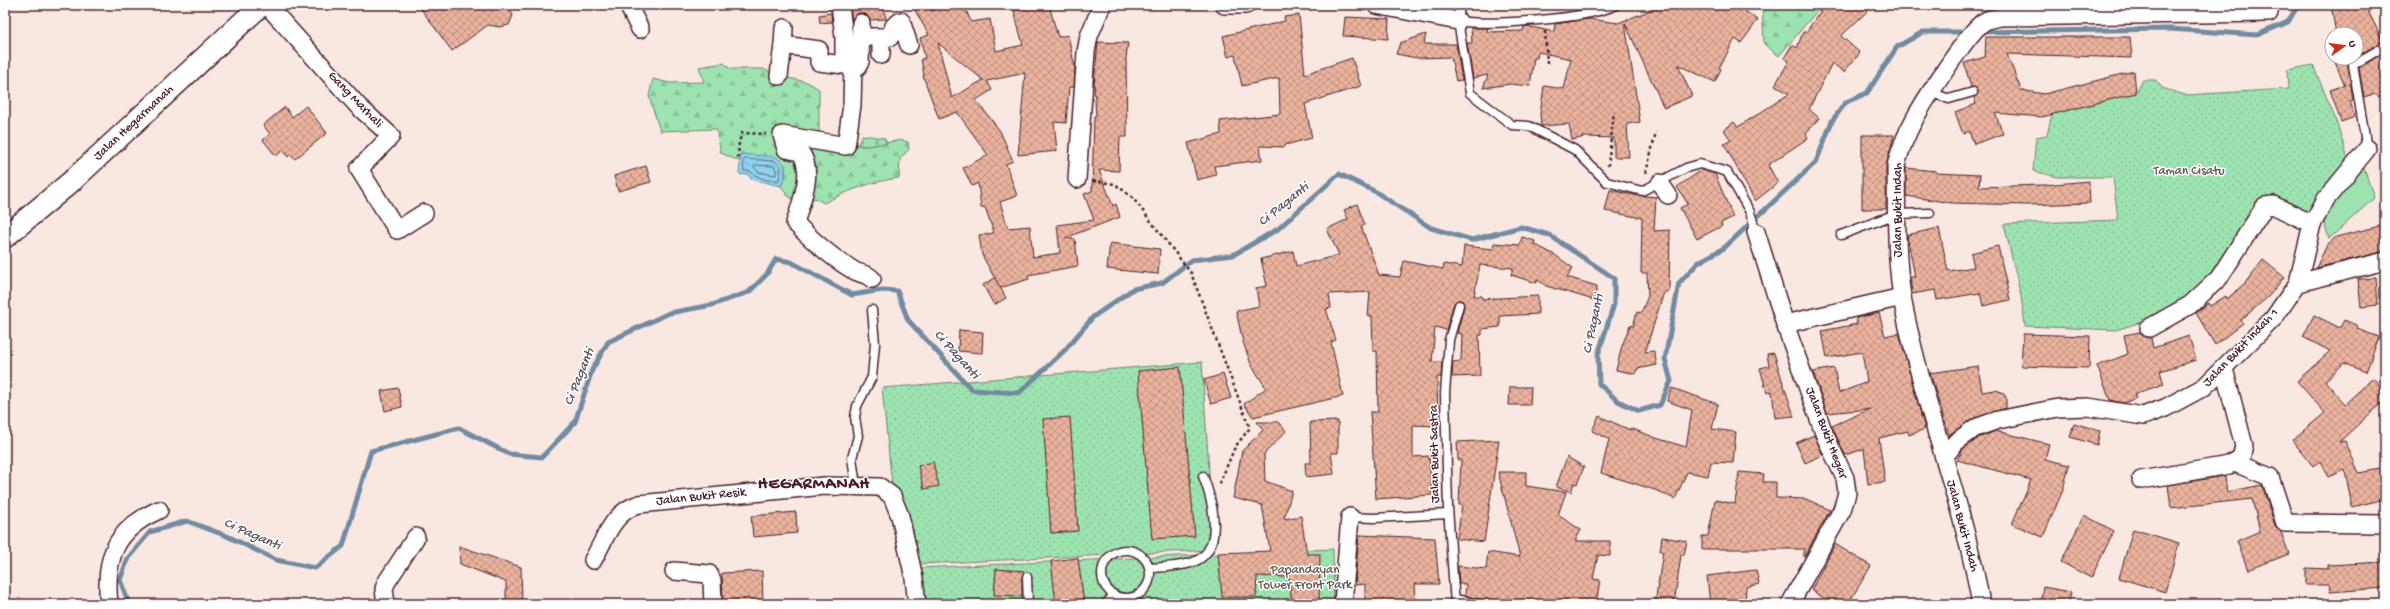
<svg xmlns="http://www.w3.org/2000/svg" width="2390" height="609" font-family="'Gochi Hand',sans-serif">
<defs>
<pattern id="forest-firs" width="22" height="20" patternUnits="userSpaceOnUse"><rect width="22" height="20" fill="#9ce3b0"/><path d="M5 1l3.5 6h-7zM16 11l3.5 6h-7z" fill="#88c298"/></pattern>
<pattern id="cemetery-stones" width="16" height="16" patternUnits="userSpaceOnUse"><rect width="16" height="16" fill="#9ce3b0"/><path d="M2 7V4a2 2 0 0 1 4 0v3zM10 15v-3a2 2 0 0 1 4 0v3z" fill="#88c298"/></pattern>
<pattern id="park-dots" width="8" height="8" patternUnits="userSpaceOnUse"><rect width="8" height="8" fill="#9ce3b0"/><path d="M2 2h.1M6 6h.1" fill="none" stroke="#88c298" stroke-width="1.8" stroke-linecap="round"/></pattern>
<pattern id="water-ripples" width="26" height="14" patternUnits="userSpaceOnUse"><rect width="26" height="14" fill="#8dd3ee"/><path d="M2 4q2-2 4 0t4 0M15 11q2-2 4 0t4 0" fill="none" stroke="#7bb5cc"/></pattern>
<pattern id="building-cross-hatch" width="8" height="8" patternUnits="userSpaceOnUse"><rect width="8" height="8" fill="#eab39e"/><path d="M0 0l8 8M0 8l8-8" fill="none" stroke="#c09181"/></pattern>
</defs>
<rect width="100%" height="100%" fill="#f9e8e2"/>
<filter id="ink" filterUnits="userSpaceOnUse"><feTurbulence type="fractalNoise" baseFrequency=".025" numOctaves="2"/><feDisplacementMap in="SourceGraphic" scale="8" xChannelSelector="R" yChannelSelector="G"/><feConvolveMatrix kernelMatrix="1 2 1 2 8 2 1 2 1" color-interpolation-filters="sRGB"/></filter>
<g filter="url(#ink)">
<!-- green -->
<polygon fill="#9ce3b0" stroke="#73816e" points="2364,168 2374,198 2329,239 2324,222 2324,211"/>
<!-- forest -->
<g fill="url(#forest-firs)" stroke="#73816e">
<polygon points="1762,5 1822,5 1779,56 1764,44"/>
<path d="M724,63L730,69H763L779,76L807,82L819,89V130L826,140L867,146L901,140L908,142L909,149L900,159L899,178C869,182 850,190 824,203L815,198L804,206L788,196L781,186L785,177V165L741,154L739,161L721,153L716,129L660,131L649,96L653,79L670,83L704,82L699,67Z"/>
</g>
<!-- cemetery -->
<polygon fill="url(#cemetery-stones)" stroke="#73816e" points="862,135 884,138 887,143 867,146 858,145"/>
<!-- park -->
<g fill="url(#park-dots)" stroke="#73816e">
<polygon points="2313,65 2336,120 2350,166 2311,217 2281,200 2183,302 2151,319 2116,330 2025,326 2021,296 2004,224 2118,220 2113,177 2058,177 2033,171 2036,137 2047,135 2052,114 2136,93 2143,80 2156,80 2162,88 2185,95 2288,89 2287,70"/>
<polygon points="1202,362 1214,550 920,564 892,485 882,388"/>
<polygon points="1333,549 1334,604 919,604 917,568"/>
</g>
<!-- water -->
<polygon fill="url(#water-ripples)" stroke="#728ba0" points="741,154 776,157 785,165 785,177 781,186 751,179 748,174 741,175 739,173"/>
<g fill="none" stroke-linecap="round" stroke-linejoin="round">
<!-- shore -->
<g stroke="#656779" stroke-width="1">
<path d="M745,159L775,161L781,167L779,180C769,183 757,177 749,171H744L743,162Z"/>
<polygon points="756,165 773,166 776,169 776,175 758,172 754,167"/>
</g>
<!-- stream -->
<g stroke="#728ba0" stroke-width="5">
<polyline points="1979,32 2170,29 2257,35 2288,22 2298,5"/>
<polyline points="129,604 120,580 128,558 150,532 187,521 227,536 276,560 315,568 343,546 371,451 459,428 509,454 542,457 575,422 592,370 608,342 669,313 712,305 749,292 767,274 776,259 791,262 852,295 882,290 897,291 908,320 972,390 1019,393 1065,350 1093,317 1133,289 1162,283 1192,260 1233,255 1278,229 1339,174 1376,192 1431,228 1472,240 1521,227 1549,235 1614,278 1614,304 1598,355 1599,384 1618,401 1639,411 1660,405 1671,381 1665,359 1679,283 1699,262 1724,248 1816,162 1832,121 1846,102 1867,93 1897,47 1923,32 1967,32"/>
</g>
</g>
<!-- building -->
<g fill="url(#building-cross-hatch)" stroke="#4a1f2b" fill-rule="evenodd">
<polygon points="418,5 506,5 513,15 509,25 500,27 488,25 452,51"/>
<polygon points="865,5 883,5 886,19 870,20 867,15 861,13 856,14 852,20 850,8"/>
<path d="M912,5H929L932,11L947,5H964L971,22L990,19L996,51L1023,45L1014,11L1037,5H1049L1058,37L1068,35L1075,68L1074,87H1069L1066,123L1054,122L1057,151L1018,155L1025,73L987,81L992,90L976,100L1000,131L1013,161L1006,164L1017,196L1000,202L1008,228L1030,226L1033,257L1060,253L1057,225L1094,220L1084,194L1092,191L1094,116H1096L1094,85L1098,42L1128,43L1126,58L1127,137H1120L1119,171L1099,170L1113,206L1116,204L1120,217L1065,238L1075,239L1078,266L1028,275L1029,279L1000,288L982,255L979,235L994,233L985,207L981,208L978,183L972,186L963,168L988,155L957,112L939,119L923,76L924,75L921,59L925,58L920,38L929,35ZM938,43L983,80L952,98Z"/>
<polygon points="1664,5 1736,5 1758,20 1741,43 1735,39 1719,68 1721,69 1715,82 1678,65 1692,96 1664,108 1625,23 1640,122 1627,124 1629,157 1614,157 1614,138 1585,137 1572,140 1569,124 1541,126 1540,114 1544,86 1564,89 1571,59 1538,52 1537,58 1534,58 1530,86 1510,84 1483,88 1488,75 1473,78 1467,43 1472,43 1471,28 1488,28 1487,32 1523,31 1524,27 1527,26 1554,32 1555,24 1589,19 1618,23"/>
<polygon points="1825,5 1833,9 1836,5 1874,5 1841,36 1860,53 1844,72 1832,63 1809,109 1819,118 1806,134 1808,138 1768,165 1778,183 1755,201 1724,144 1731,140 1724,130 1734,122 1738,127 1789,94 1775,85 1789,61 1784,58 1792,45 1797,48 1803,32 1806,32"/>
<polygon points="2331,5 2365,5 2383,41 2356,57 2356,34 2336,34"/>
<polygon points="831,13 832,22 820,23 819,15"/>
<polygon points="1299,15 1305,74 1352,58 1361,86 1305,104 1312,138 1285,145 1285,147 1260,146 1262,160 1214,166 1216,175 1197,180 1188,143 1221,134 1220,121 1280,114 1279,78 1242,86 1235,55 1228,57 1223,36 1285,21 1284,17"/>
<polygon points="1345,17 1389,19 1388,39 1343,36"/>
<polygon points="1426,34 1424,44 1456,44 1462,80 1456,81 1451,57 1417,58 1396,54 1400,43"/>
<polygon points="1986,37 2130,37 2132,58 2007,54 2021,90 2044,94 2134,71 2136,93 2042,117 1995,113 2003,134 1974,144 1969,131 1963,134 1955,112 1976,104 1974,97 1978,91 1976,88 1971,87 1964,63 1985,57"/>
<polygon points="2385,52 2385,100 2373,94 2364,97 2359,68"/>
<polygon points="2333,58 2354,58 2348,62 2348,66 2353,100 2350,101 2355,117 2341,122 2330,90 2345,85"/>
<polygon points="306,106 327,133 295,159 291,154 288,157 283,150 276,156 263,140 270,134 263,125 285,107 292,117"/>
<polygon points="1862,135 1894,135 1886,166 1886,209 1862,209"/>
<polygon points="646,166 651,182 618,191 614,176"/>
<polygon points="1906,168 1936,171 1936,173 1980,175 1979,187 2044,185 2089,181 2090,203 2027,205 1952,203 1906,196"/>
<polygon points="1702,170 1715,174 1733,217 1721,223 1722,226 1697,239 1680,208 1688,204 1677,187"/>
<polygon points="1610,190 1634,195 1656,197 1654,231 1670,230 1669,292 1664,292 1645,352 1654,351 1657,365 1637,369 1636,374 1616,370 1622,346 1630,325 1633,326 1637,312 1641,313 1648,296 1647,273 1641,273 1642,218 1605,211"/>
<polygon points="1357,204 1365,225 1361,226 1379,275 1400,277 1404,261 1443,269 1444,264 1462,267 1464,246 1493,249 1494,243 1520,245 1522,237 1535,241 1534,244 1555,255 1573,268 1567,277 1597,286 1594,300 1546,286 1537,279 1537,283 1511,275 1513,268 1480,265 1474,296 1482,296 1482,299 1538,296 1538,314 1500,316 1500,327 1482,329 1482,335 1479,335 1480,376 1452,377 1453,362 1461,361 1462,334 1457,333 1464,307 1463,301 1458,300 1454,303 1446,330 1435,327 1432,362 1442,362 1441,377 1437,377 1438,426 1413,425 1413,457 1429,456 1432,495 1376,499 1370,412 1378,412 1377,351 1373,351 1372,316 1368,316 1370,292 1329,294 1331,308 1326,309 1336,340 1331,342 1343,396 1253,417 1244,404 1266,388 1251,364 1243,342 1236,311 1259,306 1256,288 1267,286 1261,259 1293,251 1296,266 1339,255 1327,229 1348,219 1344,210"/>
<polygon points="2380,226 2385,251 2316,268 2327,245 2336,237"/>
<polygon points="1939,228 1948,271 1974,267 1971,253 1998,246 2010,300 1983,306 1980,293 1937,300 1935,290 1912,294 1910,277 1915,277 1907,235"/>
<polygon points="1110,243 1160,249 1158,274 1107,269"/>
<polygon points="2263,260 2284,277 2269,296 2241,320 2243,323 2215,345 2196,313 2208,303 2210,306 2226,296 2227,299 2245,283"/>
<polygon points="995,278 1006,298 994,305 983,285"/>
<polygon points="2376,278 2378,305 2361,307 2358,279"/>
<polygon points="1879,313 1885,336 1899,333 1925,429 1909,435 1908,431 1879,438 1885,482 1868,484 1864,449 1845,455 1832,426 1870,409 1827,413 1813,372 1834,368 1839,393 1867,382 1862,352 1827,358 1822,331 1857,324 1856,318"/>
<polygon points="2314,315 2340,328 2344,320 2358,326 2357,329 2379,337 2366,372 2344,363 2325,381 2345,404 2373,378 2385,391 2385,400 2339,442 2345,441 2359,473 2385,468 2385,499 2352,507 2345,470 2328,477 2320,461 2313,466 2292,440 2325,413 2297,381 2330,351 2303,337"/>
<polygon points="959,330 983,332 982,353 958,351"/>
<polygon points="2140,332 2144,337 2151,338 2153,348 2189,336 2196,360 2160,371 2164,384 2134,394 2136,398 2124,403 2110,400 2097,366 2128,354 2124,335"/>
<polygon points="2023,334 2090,336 2089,368 2021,366"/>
<polygon points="1774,353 1783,383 1794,416 1775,418 1772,391 1767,393 1760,368 1769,366 1767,354"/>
<polygon points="1978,366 1982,392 1995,390 2002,392 2006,397 2006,408 1972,419 1949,435 1930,373"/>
<polygon points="1180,367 1195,536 1152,539 1138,371"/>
<polygon points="1223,374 1231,398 1211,404 1204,380"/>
<polygon points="1510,387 1531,387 1530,405 1509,405"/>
<polygon points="398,388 402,407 385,411 381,391"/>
<polygon points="1672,388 1718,404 1712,429 1736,432 1733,463 1711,462 1708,476 1687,472 1675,499 1655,490 1601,473 1609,439 1592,431 1599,416 1630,430 1630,428 1656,438 1686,447 1692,410 1667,401"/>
<polygon points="1070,417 1078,531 1051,533 1043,419"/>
<polygon points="1338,421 1338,453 1331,453 1334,474 1306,477 1305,463 1311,463 1310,422"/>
<polygon points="1257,422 1278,422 1286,431 1264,454 1265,481 1292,491 1284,519 1301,516 1307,554 1320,554 1319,604 1292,604 1289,577 1257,576 1256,597 1222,597 1218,553 1270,551 1262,505 1233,498 1242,451 1263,430"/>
<polygon points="2074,423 2100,431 2097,445 2070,437"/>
<polygon points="1996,431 2049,444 2045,459 2069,465 2063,490 2043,537 2012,524 2031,480 1957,460 1963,449 1980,437"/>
<polygon points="1814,435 1823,455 1805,463 1796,443"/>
<polygon points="1499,440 1484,542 1457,539 1462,505 1459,505 1461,460 1458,460 1457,442"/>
<polygon points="1567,457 1584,467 1577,484 1574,483 1571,492 1556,487"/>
<polygon points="933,462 939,486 924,489 918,466"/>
<polygon points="1498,472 1526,472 1526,486 1566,492 1558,515 1581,530 1575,541 1610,541 1610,556 1598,555 1593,579 1600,580 1596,604 1502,604 1502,602 1483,601 1465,595 1466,584 1459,584 1458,566 1486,569 1488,552 1520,557"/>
<polygon points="1739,472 1764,474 1763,482 1776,482 1776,498 1806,499 1830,510 1804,557 1804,549 1702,549 1702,536 1708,536 1715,500 1735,504"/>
<polygon points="2225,476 2227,492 2262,485 2275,526 2281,532 2289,554 2248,570 2237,541 2260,531 2252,499 2171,508 2168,485"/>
<polygon points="796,512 797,533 753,537 751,516"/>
<polygon points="2084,515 2114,531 2091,578 2061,562"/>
<polygon points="2133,529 2179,543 2165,592 2119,578"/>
<polygon points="1359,535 1435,538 1439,584 1415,584 1416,604 1365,604 1365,584 1355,585"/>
<polygon points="1662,537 1687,541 1684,555 1681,555 1674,604 1655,604 1663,552 1660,551"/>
<polygon points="1835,544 1871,566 1848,604 1833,604 1811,590"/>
<polygon points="459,546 521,567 522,604 506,604 506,582 460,564"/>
<polygon points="1078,558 1084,604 1056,604 1051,561"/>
<polygon points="2385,562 2385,588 2330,592 2329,585 2306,585 2306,568 2328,569 2328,565"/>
<polygon points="996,569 1024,571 1022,577 1022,596 994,595"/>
<polygon points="1756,570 1759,584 1746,587 1745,604 1710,604 1707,576"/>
<polygon points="762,571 763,604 723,604 722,573"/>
<polygon points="2043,587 2071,592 2069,604 2040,604"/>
</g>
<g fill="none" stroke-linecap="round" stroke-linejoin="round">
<!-- service casing -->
<g stroke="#4a1f2b" stroke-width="11">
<g id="service">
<polyline points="1460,5 1458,21 1470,93 1512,125 1529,126 1575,150 1607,182 1642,191 1686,168 1700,164 1727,172 1750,212 1756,232"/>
<path d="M1458,21C1490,26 1588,19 1616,5"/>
<polyline points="1930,92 1949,99 1973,92"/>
<polyline points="2367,149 2353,65 2385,46"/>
<polyline points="1841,235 1896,214 1930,213"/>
<polyline points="856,486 852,458 858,436 855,417 857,406 872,377 875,344 872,310"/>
<polyline points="1350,517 1374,518 1448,514"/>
<circle cx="1126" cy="574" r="24"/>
<path d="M1150,568C1164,567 1182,567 1196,561C1225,547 1212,499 1203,476"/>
<polyline points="1027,577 1028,604"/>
<polyline points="1455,599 1479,604"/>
<polyline points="1106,604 1114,595"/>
<polyline points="1455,604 1448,508 1445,393 1449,340 1459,305"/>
</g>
</g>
<!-- minor casing -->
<g stroke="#4a1f2b" stroke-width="20">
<g id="minor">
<polyline points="267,5 359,107 391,136 359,169 397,230 424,213"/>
<polyline points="628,5 640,29"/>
<polyline points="840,5 844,37 844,64"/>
<polyline points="1224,5 1246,5"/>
<polyline points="1376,5 1458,21"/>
<polyline points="861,37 890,37 894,26 901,21 909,45"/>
<polyline points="783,45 784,28"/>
<polyline points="881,55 881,37"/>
<polyline points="853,66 858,66 860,62 861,23"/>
<path d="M779,76L783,45L819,50V62L853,66L852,105L846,146L782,135L786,149L800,152C815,171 801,202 795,223C812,240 832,258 853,270C859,274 867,273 872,279"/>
<polyline points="1077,179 1086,52 1089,36 1102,5"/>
<polyline points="1660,183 1668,195"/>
<polyline points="1756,232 1785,324 1902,297"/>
<polyline points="2298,283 2385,261"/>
<polyline points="1785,324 1825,436 1845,478 1847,493 1842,510 1790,604"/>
<polyline points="2149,328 2190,305 2219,278 2265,206 2273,205 2312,224"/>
<polyline points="1944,457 1956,442 1975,428 1998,420 2058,408 2088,407 2143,416 2165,408 2204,387 2273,319 2298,283 2312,224 2326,199 2367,149"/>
<polyline points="2235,463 2270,477 2285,523 2385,524"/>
<polyline points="2141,480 2229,465 2241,458 2244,446 2224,369"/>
<path d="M593,560C606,537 613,512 639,504L824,486L880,487L892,496L900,516L914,578L917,604"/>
<polyline points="674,571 709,574 712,580 713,604"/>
<path d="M109,604C104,558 115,529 159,510"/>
<polyline points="386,604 384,589 386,583 416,537"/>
<polyline points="1343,604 1350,517"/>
<path d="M1981,604C1964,504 1924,408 1904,308C1895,261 1897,214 1896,166C1905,127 1930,93 1952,60C1961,48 1969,34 1981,24C1986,19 1994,18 2001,17L2269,13"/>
</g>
</g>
<!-- tertiary casing -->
<g stroke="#4a1f2b" stroke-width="24">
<polyline id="tertiary" points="5,237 72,181 261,5"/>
</g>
<!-- path -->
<g stroke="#4a1f2b" stroke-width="2.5" stroke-dasharray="3 3" stroke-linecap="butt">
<polyline points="2383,5 2385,30"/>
<polyline points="1545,31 1547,64"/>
<polyline points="738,158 739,142 742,133 766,134"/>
<polyline points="1608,166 1614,112"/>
<polyline points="1646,173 1656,132"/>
<polyline points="1093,181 1115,184 1132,197 1191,273 1249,426 1249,429 1235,447 1219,485"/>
</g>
<!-- service -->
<use href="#service" stroke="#fff" stroke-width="8"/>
<!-- minor -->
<use href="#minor" stroke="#fff" stroke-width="17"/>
<!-- tertiary -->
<use href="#tertiary" stroke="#fff" stroke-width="21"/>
</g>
</g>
<g text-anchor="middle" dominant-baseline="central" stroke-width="3" stroke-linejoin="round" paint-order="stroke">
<!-- street labels -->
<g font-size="13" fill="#4a1f2b" stroke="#fff">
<text transform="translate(355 100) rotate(46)">Gang Marhali</text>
<text transform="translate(134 123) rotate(-43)">Jalan Hegarmanah</text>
<text transform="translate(1898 210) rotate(-90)">Jalan Bukit Indah</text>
<text transform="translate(2241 348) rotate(-46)">Jalan Bukit Indah 1</text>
<text transform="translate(1826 433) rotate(69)">Jalan Bukit Hegar</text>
<text transform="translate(1435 454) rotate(-91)">Jalan Bukit Sastra</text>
<text transform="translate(701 497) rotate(-6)">Jalan Bukit Resik</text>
<text transform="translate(1962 526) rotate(75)">Jalan Bukit Indah</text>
</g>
<!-- park labels -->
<g font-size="13" fill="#635a53" stroke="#fff">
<text x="2189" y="171">Taman Cisatu</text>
<text x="1305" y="570">Papandayan<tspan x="1305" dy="15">Tower Front Park</tspan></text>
</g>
<!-- water labels -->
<g font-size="14" font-style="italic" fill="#5e5566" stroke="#fff">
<text transform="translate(1284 205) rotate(-39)">Ci Paganti</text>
<text transform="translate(1594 324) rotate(-78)">Ci Paganti</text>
<text transform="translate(956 355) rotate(48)">Ci Paganti</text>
<text transform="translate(580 377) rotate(-68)">Ci Paganti</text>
<text transform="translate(252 535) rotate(24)">Ci Paganti</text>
</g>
<!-- district labels -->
<g font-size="17" font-weight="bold" letter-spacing="1" fill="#4a1f2b" stroke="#fff">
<text x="814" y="485">HEGARMANAH</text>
</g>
</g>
<!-- margin -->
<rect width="2390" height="609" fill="none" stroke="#fff" stroke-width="20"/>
<rect x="10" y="10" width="2370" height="589" fill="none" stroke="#4a1f2b" stroke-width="1.5" filter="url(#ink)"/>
<!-- north arrow -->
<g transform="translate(2344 46) rotate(76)"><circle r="19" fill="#ffffff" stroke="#b7a5aa"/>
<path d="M0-3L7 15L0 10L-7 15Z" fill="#c8321e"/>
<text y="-6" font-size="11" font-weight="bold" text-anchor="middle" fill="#4a1f2b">U</text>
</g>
</svg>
